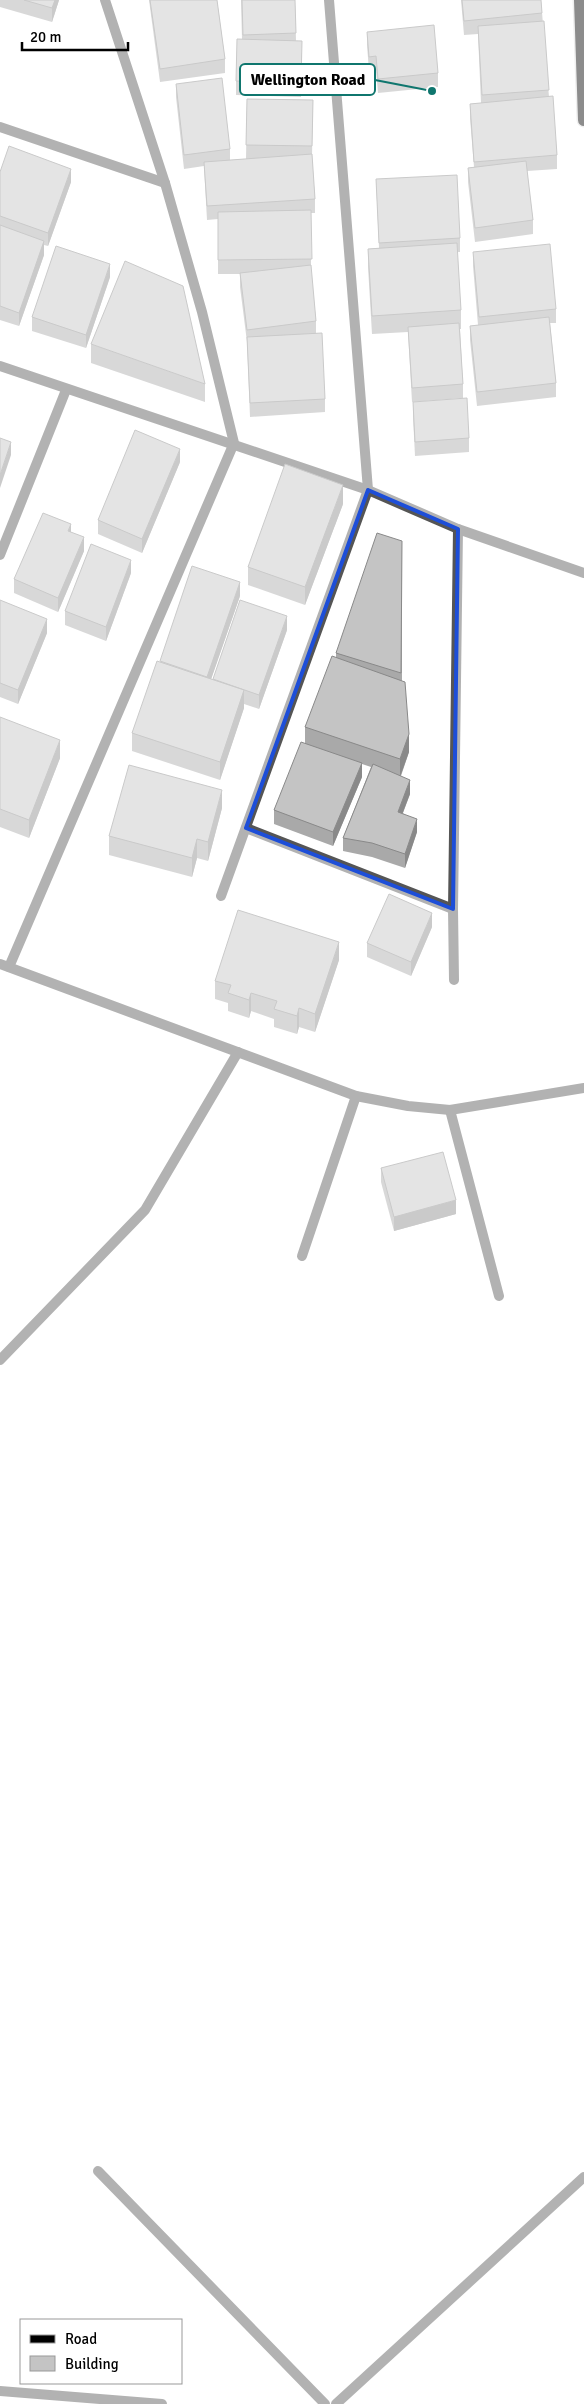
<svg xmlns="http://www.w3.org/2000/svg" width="584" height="2404" font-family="Signika,sans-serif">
<rect width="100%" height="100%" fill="#fff"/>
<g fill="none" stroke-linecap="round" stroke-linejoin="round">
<!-- primary casing -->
<g stroke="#dbdbdb" stroke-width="15">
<polyline id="primary" points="580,0 584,120"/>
</g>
<!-- street -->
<g stroke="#555" stroke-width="10">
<polyline points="0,127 165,183"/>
<polyline points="0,366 368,490 458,529 584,573"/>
<polyline points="0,555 66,390"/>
<polyline points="246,828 453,909"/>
<polyline points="221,896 368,490 329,0"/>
<polyline points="0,964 356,1096 408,1106 450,1110 584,1088"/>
<polyline points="9,967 234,443 202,312 165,183 105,0"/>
<polyline points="454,980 453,909 458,529"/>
<polyline points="450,1110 499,1296"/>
<polyline points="302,1256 356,1096"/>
<polyline points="0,1360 145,1210 238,1052"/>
<polyline points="98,2171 325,2404"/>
<polyline points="0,2391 162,2404"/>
<polyline points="336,2404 584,2177"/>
</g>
<!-- primary -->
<use href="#primary" stroke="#000" stroke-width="12"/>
</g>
<!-- wall -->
<g fill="#a9a9a9">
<polygon points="0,0 59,0 52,22 0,7"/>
<polygon points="149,0 217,0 225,59 225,73 160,82"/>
<polygon points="241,0 295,0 296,41 302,55 301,97 236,95 236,81 242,40"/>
<polygon points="461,0 541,0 549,97 557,155 557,169 527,171 533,220 533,234 475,242 468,182 468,168 474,167 470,118 470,104 481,103 478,34 464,35"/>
<polygon points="367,32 438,73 438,87 378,93 376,70 369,71 367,45"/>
<polygon points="176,84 230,149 230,160 246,159 247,99 313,100 312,157 315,199 315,213 311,213 311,273 316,321 316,333 325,399 325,412 250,417 247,342 240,287 240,274 218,274 218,219 207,220 204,166 184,169 176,97"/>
<polygon points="0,172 71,182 48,246 44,245 44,255 19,326 0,320"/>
<polygon points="376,179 460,238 460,252 457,252 461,310 461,329 460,329 463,384 463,398 412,402 408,332 372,334 368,267 368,249 379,248"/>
<polygon points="473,252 556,309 556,323 550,323 556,383 556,397 477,406 470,340 470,326 478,325 473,266"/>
<polygon points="110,277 86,348 32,331 32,317"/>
<polygon points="91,344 205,384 205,402 91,363"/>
<polygon points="413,402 469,438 469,452 415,456 413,416"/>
<polygon points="180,462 142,553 98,534 98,520"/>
<polygon points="343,504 305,605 248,585 248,567"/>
<polygon points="71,532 84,551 58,612 14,593 14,579"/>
<polygon points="402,541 402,681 409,752 401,776 410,794 403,813 417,832 405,868 372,857 343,851 343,838 371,767 362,764 362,777 333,846 274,824 274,810 305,744 305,727 336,658 336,653"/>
<polygon points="131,573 106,641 65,625 65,611"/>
<polygon points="240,596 211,679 213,679 287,630 259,709 244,704 244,708 220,780 132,751 132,733 160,662"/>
<polygon points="0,601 47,633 18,704 0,697"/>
<polygon points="0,717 60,758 29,838 0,827"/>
<polygon points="222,808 208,861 197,858 192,877 109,855 109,836"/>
<polygon points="432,927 411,976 367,957 367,943"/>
<polygon points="339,960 315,1032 299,1027 297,1034 274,1027 274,1019 251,1011 249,1018 228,1011 228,1003 215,999 215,981"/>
<polygon points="381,1168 456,1214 394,1231 381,1182"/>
</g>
<!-- shaded-wall -->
<g fill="#898989">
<polygon points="55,0 59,0 52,22 52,8"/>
<polygon points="71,169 71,182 48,246 48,233"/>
<polygon points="44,241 44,255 19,326 19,313"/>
<polygon points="110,264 110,277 86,348 86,335"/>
<polygon points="11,442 11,455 0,488 0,475"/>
<polygon points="180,449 180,462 142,553 142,539"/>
<polygon points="343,485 343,504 305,605 305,587"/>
<polygon points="71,524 71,538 68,531"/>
<polygon points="84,537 84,551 58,612 58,598"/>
<polygon points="131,560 131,573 106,641 106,627"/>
<polygon points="240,582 240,596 207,691 207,677"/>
<polygon points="287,616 287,630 259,709 259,695"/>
<polygon points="47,619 47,633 18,704 18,690"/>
<polygon points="244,690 244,708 220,780 220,762"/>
<polygon points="409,734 409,752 400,777 400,759"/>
<polygon points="60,740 60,758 29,838 29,820"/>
<polygon points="362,763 362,777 333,846 333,832"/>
<polygon points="410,780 410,794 398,825 398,812"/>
<polygon points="222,790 222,808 208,861 208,842"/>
<polygon points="417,819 417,832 405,868 405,854"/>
<polygon points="197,839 197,858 192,877 192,858"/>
<polygon points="432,913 432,927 411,976 411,962"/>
<polygon points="339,942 339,960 315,1032 315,1014"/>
<polygon points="251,993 251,1011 249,1018 249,1000"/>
<polygon points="299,1008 299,1027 297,1034 297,1016"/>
<polygon points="456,1200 456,1214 394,1231 394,1217"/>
</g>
<!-- building -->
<g fill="#c4c4c4" stroke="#898989">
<polygon points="24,0 55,0 52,8"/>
<polygon points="150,0 217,0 225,59 160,69"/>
<polygon points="242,0 295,0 296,33 243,35"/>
<polygon points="462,0 541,0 542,13 464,21"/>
<polygon points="544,21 549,90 482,95 478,26"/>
<polygon points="434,25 438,73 378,79 376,56 369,57 367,32"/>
<polygon points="237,39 302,41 301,83 236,81"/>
<polygon points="222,78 230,149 184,155 176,84"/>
<polygon points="553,96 557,155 474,162 470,104"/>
<polygon points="247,99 313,100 312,146 246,145"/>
<polygon points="9,146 71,169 48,233 0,216 0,172"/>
<polygon points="312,154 315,199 207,206 204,162"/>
<polygon points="526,161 533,220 475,228 468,168"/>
<polygon points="457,175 460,238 379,243 376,179"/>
<polygon points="311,210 312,259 218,260 218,212"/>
<polygon points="0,225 44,241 19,313 0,306"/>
<polygon points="457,243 461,310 372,316 368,249"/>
<polygon points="550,244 556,309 479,317 473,252"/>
<polygon points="56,246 110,264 86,335 32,317"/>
<polygon points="125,261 183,286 205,384 91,344"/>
<polygon points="311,265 316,321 247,330 240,273"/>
<polygon points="549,317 556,383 477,392 470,326"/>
<polygon points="459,323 463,384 412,388 408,327"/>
<polygon points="322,333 325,399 250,403 247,337"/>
<polygon points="467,398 469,438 415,442 413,402"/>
<polygon points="135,430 180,449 142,539 98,520"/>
<polygon points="0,438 11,442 0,475"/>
<polygon points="285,464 343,485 305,587 248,567"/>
<polygon points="43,513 71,524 68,531 84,537 58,598 14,579"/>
<polygon points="377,533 402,541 401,673 336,653"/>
<polygon points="91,544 131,560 106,627 65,611"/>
<polygon points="192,566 240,582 207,677 160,661"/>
<polygon points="0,600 47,619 18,690 0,683"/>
<polygon points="240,600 287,616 259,695 213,679"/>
<polygon points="332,656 405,682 409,734 400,759 305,727"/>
<polygon points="157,661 244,690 220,762 132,733"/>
<polygon points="0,717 60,740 29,820 0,809"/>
<polygon points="301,742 362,763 333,832 274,810"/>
<polygon points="373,764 410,780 398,812 417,819 405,854 372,843 343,838"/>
<polygon points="129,765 222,790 208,842 197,839 192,858 109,836"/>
<polygon points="389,894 432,913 411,962 367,943"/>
<polygon points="238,910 339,942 315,1014 299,1008 297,1016 274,1009 277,1001 251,993 249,1000 228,993 231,985 215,981"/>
<polygon points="443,1152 456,1200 394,1217 381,1168"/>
</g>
<!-- marked area -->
<path d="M0 0H584V2404H0ZM368,490L458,529L453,909L246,828Z" fill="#fff" fill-opacity=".55" fill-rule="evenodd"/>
<path fill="none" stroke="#1d4ed8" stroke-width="4" stroke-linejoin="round" d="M368,490L458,529L453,909L246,828Z"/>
<!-- callouts -->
<path fill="none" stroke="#0f766e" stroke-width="2" d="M432 91L375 80"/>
<circle fill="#0f766e" stroke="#fff" stroke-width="2" cx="432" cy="91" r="5"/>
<rect fill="#fff" stroke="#0f766e" stroke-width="2" x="240" y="64" width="135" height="31" rx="5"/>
<g font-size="16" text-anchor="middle" font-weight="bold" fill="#000">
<text x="308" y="85">Wellington Road</text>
</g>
<!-- legend -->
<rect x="20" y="2319" width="162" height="65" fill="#ffffff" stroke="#999999"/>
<rect x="30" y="2335" width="25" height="8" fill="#000000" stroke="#999999"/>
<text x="65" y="2344" font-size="15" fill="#000000">Road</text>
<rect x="30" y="2356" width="25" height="15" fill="#c4c4c4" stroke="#999999"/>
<text x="65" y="2369" font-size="15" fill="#000000">Building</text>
<!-- scale -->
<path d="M22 42v8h106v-8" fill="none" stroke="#000000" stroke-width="2.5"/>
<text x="30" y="42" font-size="15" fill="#000000" stroke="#ffffff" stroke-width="4" paint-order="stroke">20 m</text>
</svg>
